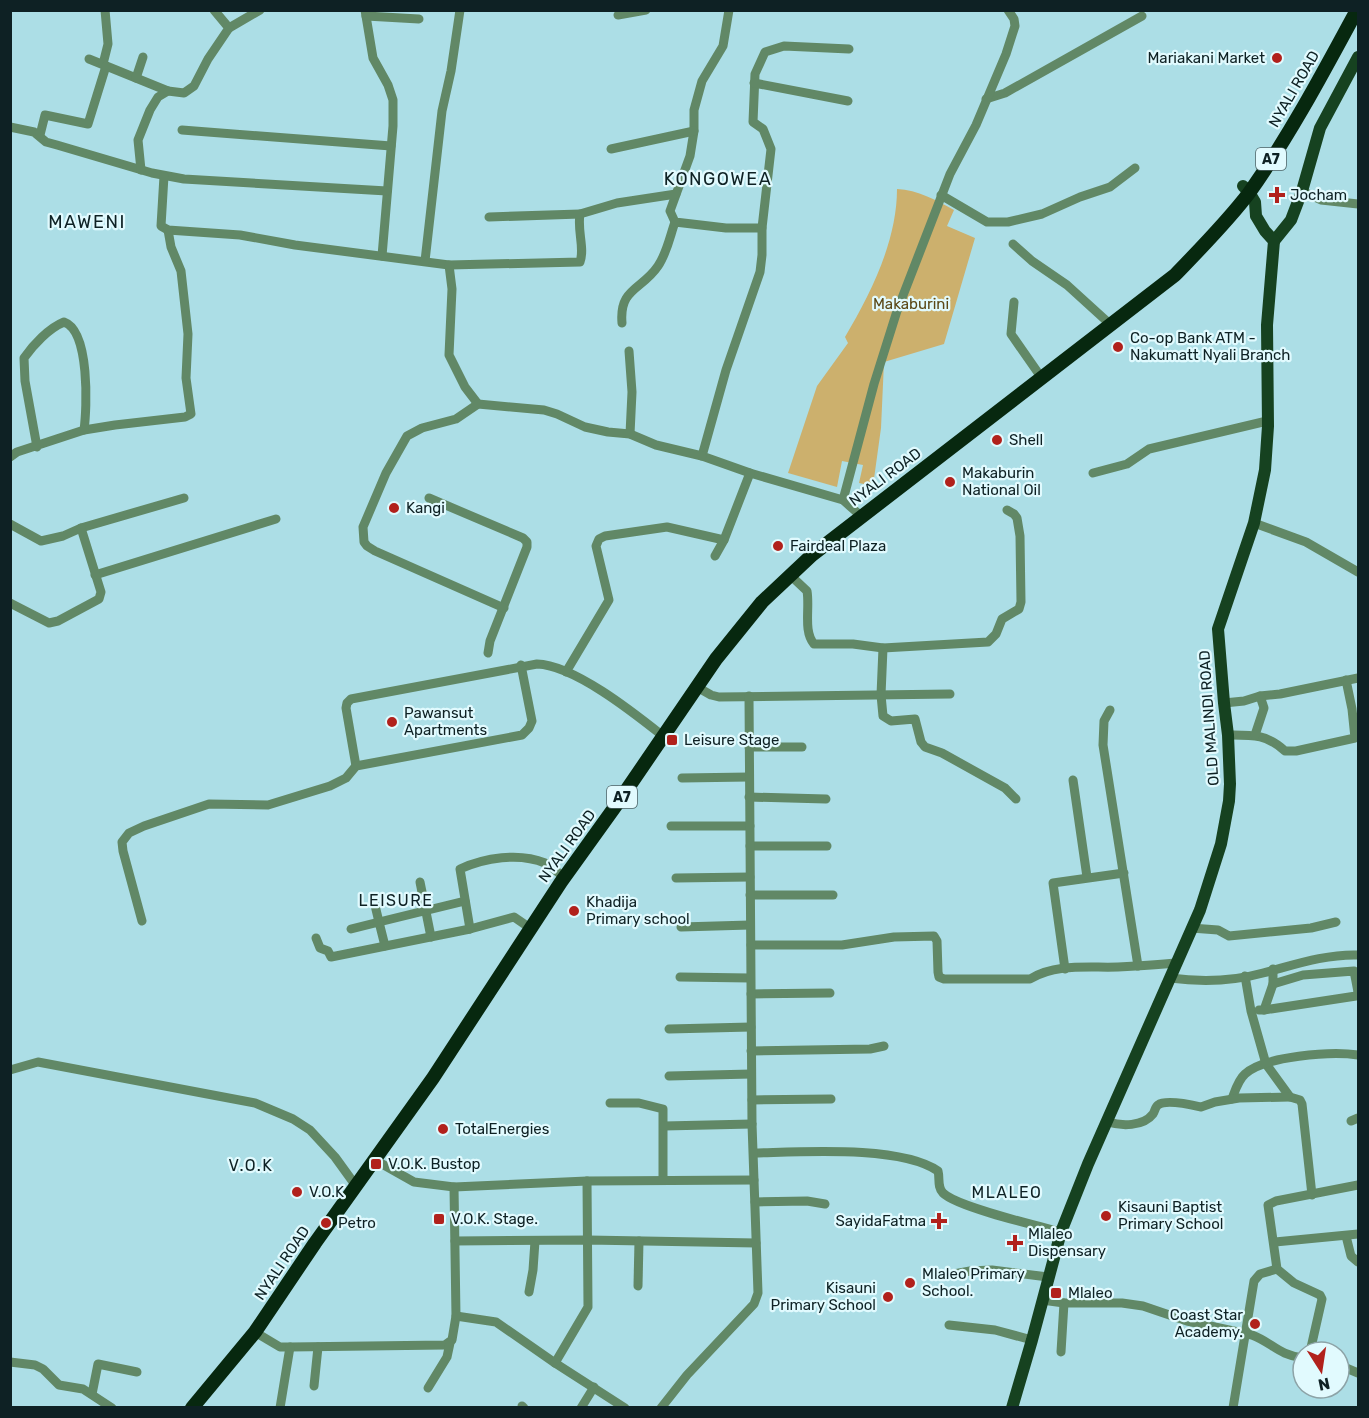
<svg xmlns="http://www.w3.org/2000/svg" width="1369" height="1418" font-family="Rubik,sans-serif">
<rect width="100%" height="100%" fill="#acdee6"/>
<!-- green -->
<path fill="#ccb06d" d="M897,189C918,190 936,200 954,210L947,226L975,238L944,344L884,362L881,428L873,486L859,483L863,465L842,461L837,487L788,473L817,386L848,343L845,337C871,293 897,241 897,189Z"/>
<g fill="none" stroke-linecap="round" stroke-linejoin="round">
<!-- minor -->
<g stroke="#618866" stroke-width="9">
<polyline points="365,10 373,58 388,85 393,100 393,126 382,256"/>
<polyline points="729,10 723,46 702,81 694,110 694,131 690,156 670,211 675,222 726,228 762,228"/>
<polyline points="618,15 646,10"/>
<polyline points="366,16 419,19"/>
<polyline points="229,28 260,10"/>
<polyline points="849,49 784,46 765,52 755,74 753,122 763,129 771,149 762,228 762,255 760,272 726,370 702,456 750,473 843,500 861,516"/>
<polyline points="89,59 168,91"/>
<polyline points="103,64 108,44 105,10"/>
<polyline points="136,78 143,57"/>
<polyline points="754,83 848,101"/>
<polyline points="986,99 1005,93 1142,16"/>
<polyline points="10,127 34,132 46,142 57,145 152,173 184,179 387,191"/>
<polyline points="182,130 391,146"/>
<polyline points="40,135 45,115 88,124 106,66"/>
<polyline points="611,149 694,131"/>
<polyline points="141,170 138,140 150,110 158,97 168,91 184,93 194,86 208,59 229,28 214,10"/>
<path d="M164,176L161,226L168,230L240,235L295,245L449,265L580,262C585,248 577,231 580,214L617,203L676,194"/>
<polyline points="1302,191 1321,200 1358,204"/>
<polyline points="941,195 987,222 1008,222 1042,214 1080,197 1110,187 1135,168"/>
<polyline points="489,217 580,214"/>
<polyline points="1013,244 1032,261 1067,285 1111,325"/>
<polyline points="425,261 442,111 451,71 460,10"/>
<polyline points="449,265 452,289 449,355 465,387 478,404"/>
<polyline points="1014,302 1011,334 1041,377"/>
<path d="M622,323C619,288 642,290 658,266C667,253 670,236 675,222"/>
<polyline points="629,351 632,392 630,434"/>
<polyline points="84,430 115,425 185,417 191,414 186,378 188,334 181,271 171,247 168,230"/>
<path d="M10,457L17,452L84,430C87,408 90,331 64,322C49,328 33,345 24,358L25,381L37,447"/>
<polyline points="1093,473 1127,464 1149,449 1267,421"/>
<polyline points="429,498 523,538 527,542 527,547 490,641 488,653"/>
<polyline points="843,500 874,384 897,311 950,174 976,125 1006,54 1015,26 1014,19 1008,10"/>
<polyline points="1254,523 1306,542 1358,572"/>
<polyline points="10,524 41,541 63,536 81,528 184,498"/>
<polyline points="715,556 724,540 750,473"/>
<polyline points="95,575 276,519"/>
<path d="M790,575L807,591C810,608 803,631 814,644H853L883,648L988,642L996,634L1002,619L1019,609L1021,602L1020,536L1017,518L1014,514L1007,510"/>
<polyline points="10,603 49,623 58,621 99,599 101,592 81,528"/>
<polyline points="504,608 375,551 367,546 364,542 363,527 386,473 407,436 422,428 456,419 478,404 544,410 557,414 585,427 608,432 630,434 656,445 702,456"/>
<polyline points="883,648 881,695 883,716 891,721 915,719 921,742 925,747 942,753 1005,788 1016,799"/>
<polyline points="566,672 609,600 596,546 599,539 605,536 667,527 724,540"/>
<polyline points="697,687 711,695 719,697 950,694"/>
<polyline points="1224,703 1244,701 1260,696 1280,694 1358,678"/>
<polyline points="1110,710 1104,721 1103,745 1138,966"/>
<path d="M1228,735C1252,735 1267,734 1285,751H1296L1355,738L1352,709L1346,680"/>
<polyline points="1255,735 1264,708 1260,696"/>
<polyline points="749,747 802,747"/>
<path d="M356,766L346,708L347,703L351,699L537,664C574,665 634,713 663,736"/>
<polyline points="682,778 749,777"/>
<polyline points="1073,780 1087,877"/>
<polyline points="749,797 826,799"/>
<polyline points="671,826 750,826"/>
<polyline points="750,846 827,846"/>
<polyline points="676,878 750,877"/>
<polyline points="420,882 431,937"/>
<polyline points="750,895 833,895"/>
<polyline points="373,897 379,922 465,901"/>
<polyline points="142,921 123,851 122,842 129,833 144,826 209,804 268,805 330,786 346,778 356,766 522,735 529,728 532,721 521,665"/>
<polyline points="681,927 750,925"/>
<path d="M530,928L514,917L470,929L460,869C484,858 519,852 545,863C551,866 558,873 564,877"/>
<polyline points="1191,928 1218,930 1229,936 1311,928 1336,922"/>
<polyline points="351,929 379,922 385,946"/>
<polyline points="316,938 320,948 328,951 331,957 470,929"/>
<path d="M751,945H842L894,937L934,936L937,941L938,972L939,977L944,979H1030C1056,963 1089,968 1118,967C1137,966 1156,965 1175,963"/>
<polyline points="1065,969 1053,883 1124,873"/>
<polyline points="1245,976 1251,1011 1266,1064 1290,1097 1300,1100 1302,1104 1312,1195"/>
<polyline points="680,977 750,978"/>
<path d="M1170,978C1200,982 1234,981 1263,973C1294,965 1325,954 1358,955"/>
<polyline points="751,994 830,993"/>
<polyline points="1259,1010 1264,1010 1273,984 1273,969"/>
<polyline points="1264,1010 1356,996 1358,992 1354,971 1303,975 1273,984"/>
<polyline points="669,1029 751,1027"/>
<polyline points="751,1051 870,1049 884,1046"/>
<polyline points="10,1070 38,1062 255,1103 293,1119 310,1130 335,1157 356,1186"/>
<polyline points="669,1076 751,1074"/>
<path d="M1232,1099C1235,1091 1238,1080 1245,1074C1264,1056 1332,1051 1358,1055"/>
<polyline points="752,1100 831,1099"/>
<polyline points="610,1103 639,1103 663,1109 663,1179"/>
<polyline points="1351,1121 1358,1118"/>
<path d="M1108,1122C1121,1126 1143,1127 1153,1114C1155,1111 1155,1107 1158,1105C1166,1099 1192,1105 1201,1107L1215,1102L1239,1098L1290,1097"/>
<polyline points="664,1126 752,1124"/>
<path d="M754,1153C801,1152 900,1145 938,1171C940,1178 937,1187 943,1193C957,1207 1038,1226 1061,1232"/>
<polyline points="375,1160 414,1182 454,1187 587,1181 754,1180"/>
<polyline points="755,1202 807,1201 825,1204"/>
<polyline points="1346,1236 1351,1256 1358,1262"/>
<polyline points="455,1241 588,1240 756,1243"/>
<polyline points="1275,1242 1358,1234"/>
<polyline points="943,1276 970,1271 992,1270 1048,1277"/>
<polyline points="638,1286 639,1241"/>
<polyline points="529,1292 533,1270 535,1241"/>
<path d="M1042,1300L1064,1303H1122L1143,1306L1187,1321L1252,1335C1273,1343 1278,1355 1303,1358"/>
<polyline points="456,1316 496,1322 555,1363 625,1408"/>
<polyline points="949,1325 995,1330 1032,1340"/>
<polyline points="255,1332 280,1347 290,1347 445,1345 452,1340 456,1316 454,1187"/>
<polyline points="1061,1352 1064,1303"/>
<polyline points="1310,1352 1322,1299 1320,1295 1294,1283 1277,1269 1268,1205 1276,1201 1358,1185"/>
<polyline points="10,1362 35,1365 43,1369 59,1385 83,1389 112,1408"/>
<polyline points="555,1363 588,1307 587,1181"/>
<polyline points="1339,1365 1358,1373"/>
<polyline points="314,1386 318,1347"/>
<polyline points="428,1388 447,1357 450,1343"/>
<polyline points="92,1394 98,1364 137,1372"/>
<polyline points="522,1406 524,1408"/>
<polyline points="280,1408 290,1347"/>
<polyline points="581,1408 594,1387"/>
<polyline points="661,1408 687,1375 754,1304 758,1293 752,1124 749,696"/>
<polyline points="1233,1408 1254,1281 1260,1274 1277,1269"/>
</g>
<!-- major -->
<g stroke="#164220" stroke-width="12">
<polyline points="1274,241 1291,220 1302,191 1320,128 1358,57"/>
<polyline points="1012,1408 1032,1340 1061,1232 1088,1164 1200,910 1221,844 1229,801 1230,784 1228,735 1224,703 1218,629 1254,523 1265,470 1268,426 1267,325 1274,241 1265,231 1256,216 1255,202 1249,192 1243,186"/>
</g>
<!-- highway -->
<path stroke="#07280f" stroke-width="14" d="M192,1408L255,1332L315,1243L433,1078L561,882L617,804L716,659L762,602L812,555L1175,275C1200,249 1227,222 1249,193C1290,135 1323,73 1357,10"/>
</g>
<!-- markers -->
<g fill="#b1211c" stroke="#e1fafe" stroke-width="2">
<circle cx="1277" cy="58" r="6"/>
<path d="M1274 186h6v6h6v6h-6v6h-6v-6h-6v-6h6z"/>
<circle cx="1118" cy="347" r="6"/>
<circle cx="997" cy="440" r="6"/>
<circle cx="950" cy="482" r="6"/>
<circle cx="394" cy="508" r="6"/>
<circle cx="778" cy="546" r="6"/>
<circle cx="392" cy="722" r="6"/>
<rect x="666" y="734" width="12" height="12" rx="3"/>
<circle cx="574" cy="911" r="6"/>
<circle cx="443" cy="1129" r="6"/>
<rect x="370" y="1158" width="12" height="12" rx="3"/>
<circle cx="297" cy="1192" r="6"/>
<circle cx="1106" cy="1216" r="6"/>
<rect x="433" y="1213" width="12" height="12" rx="3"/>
<path d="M936 1212h6v6h6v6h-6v6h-6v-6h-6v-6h6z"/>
<circle cx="326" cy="1223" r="6"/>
<path d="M1012 1234h6v6h6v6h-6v6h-6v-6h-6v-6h6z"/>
<circle cx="910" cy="1283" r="6"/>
<rect x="1050" y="1287" width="12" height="12" rx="3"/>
<circle cx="888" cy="1297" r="6"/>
<circle cx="1255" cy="1324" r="6"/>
</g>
<g text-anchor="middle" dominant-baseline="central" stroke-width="4.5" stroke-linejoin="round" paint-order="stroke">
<!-- shield labels -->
<g fill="#e1fafe" stroke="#4d6265" stroke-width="1.5">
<rect x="1256" y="148" width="30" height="22" rx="4.5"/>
<rect x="607" y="786" width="30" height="22" rx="4.5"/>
</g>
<g font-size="14" font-weight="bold" fill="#0e2124">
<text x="1271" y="159">A7</text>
<text x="622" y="797">A7</text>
</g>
<!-- poi labels -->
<g font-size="15" fill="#0e2124" stroke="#e1fafe" text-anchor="start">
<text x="1265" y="58" text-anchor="end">Mariakani Market</text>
<text x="1290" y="195">Jocham</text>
<text x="1130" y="338">Co-op Bank ATM -<tspan x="1130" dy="17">Nakumatt Nyali Branch</tspan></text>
<text x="1009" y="440">Shell</text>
<text x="962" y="473">Makaburin<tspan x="962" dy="17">National Oil</tspan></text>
<text x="406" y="508">Kangi</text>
<text x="790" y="546">Fairdeal Plaza</text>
<text x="404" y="713">Pawansut<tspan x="404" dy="17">Apartments</tspan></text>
<text x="684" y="740">Leisure Stage</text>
<text x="586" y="902">Khadija<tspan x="586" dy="17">Primary school</tspan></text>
<text x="455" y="1129">TotalEnergies</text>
<text x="388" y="1164">V.O.K. Bustop</text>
<text x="309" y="1192">V.O.K</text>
<text x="1118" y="1207">Kisauni Baptist<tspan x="1118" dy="17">Primary School</tspan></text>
<text x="451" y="1219">V.O.K. Stage.</text>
<text x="926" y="1221" text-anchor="end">SayidaFatma</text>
<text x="338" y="1223">Petro</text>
<text x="1028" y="1234">Mlaleo<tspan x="1028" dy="17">Dispensary</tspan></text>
<text x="922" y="1274">Mlaleo Primary<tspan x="922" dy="17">School.</tspan></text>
<text x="876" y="1288" text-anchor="end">Kisauni<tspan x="876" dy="17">Primary School</tspan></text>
<text x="1068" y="1293">Mlaleo</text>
<text x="1243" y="1315" text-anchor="end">Coast Star<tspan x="1243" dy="17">Academy.</tspan></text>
</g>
<!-- street labels -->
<g font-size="15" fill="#0e2124" stroke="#e1fafe">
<text transform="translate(1294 89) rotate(-60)">NYALI ROAD</text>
<text transform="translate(885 477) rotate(-37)">NYALI ROAD</text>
<text transform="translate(1209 718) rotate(-94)">OLD MALINDI ROAD</text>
<text transform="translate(567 846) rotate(-54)">NYALI ROAD</text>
<text transform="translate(282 1263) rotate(-56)">NYALI ROAD</text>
</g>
<!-- park labels -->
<g font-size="15" fill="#5b4816" stroke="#e1fafe">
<text x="911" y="304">Makaburini</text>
</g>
<!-- neighbourhood labels -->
<g font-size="16" letter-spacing="1.5" fill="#0e2124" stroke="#e1fafe">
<text x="396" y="900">LEISURE</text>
<text x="251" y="1165">V.O.K</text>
<text x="1007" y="1192">MLALEO</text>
</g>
<!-- quarter labels -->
<g font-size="18" letter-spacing="1.5" fill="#0e2124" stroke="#e1fafe">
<text x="718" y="179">KONGOWEA</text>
<text x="87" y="222">MAWENI</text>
</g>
</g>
<!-- border -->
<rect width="1369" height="1418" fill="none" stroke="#0e2124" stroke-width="24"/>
<!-- north arrow -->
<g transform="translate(1321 1370) rotate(168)"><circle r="28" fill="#e1fafe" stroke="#8da3a7" stroke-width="1.5"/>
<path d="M0-4.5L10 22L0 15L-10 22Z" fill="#b1211c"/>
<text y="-9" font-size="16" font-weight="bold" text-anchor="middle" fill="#0e2124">N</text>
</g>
</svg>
